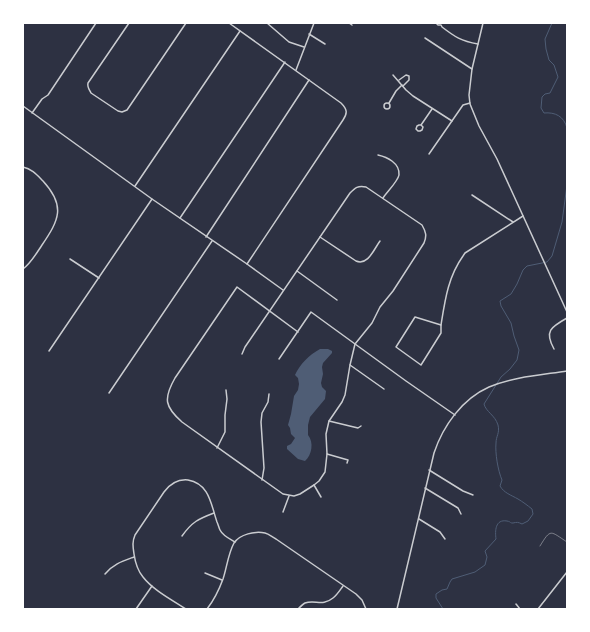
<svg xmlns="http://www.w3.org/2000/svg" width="590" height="632" font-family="'DejaVu Sans',sans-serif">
<rect width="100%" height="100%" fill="#2d3142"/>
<!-- water -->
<path fill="#4f5d75" d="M320,349H328L332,351V353L323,363L322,367L323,374L321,383L322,387L326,391L325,399L310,417L308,425V435C314,442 312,455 305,461L298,459L287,449V446L291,444L295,438L291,434L290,428L288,425L291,414L294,396L298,390L299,384L298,378L295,375C300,364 309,355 320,349Z"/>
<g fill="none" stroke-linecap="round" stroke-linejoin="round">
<!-- stream -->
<g stroke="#4f5d75" stroke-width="1">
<path d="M552,23L545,39L546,49L549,60L554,65L558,77L550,93L545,94L542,97L541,108L544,113C555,112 564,116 567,128"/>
<path d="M443,609L436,598V594L442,590L447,589L450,582L452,579L475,572L485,565L487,557L485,551L496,539C495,531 495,519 507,521C512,522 509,523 513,523C517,522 518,522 522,524L528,521L533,514L532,509C527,505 523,502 518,499C511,495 504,493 500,486L502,480C498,471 495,453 496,443C496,436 500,433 498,425C495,415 486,412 484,404L501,377L510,369L517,360L519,350L514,336L511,323L501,306L500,301L511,294L517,284L523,270L527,266L547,262L552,256L562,222L567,185V171"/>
</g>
<!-- service -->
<path stroke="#caccd0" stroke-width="0.5" d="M540,546C551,528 550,531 567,542"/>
<!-- minor -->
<g stroke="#caccd0" stroke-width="1.5">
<path d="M129,23L88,83C87,87 89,89 91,93L118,111L122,112L127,110L186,23"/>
<polyline points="267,23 289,42 304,47"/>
<polyline points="349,23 352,25"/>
<path d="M436,23L438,25H441L442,27C455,37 461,41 478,44"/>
<polyline points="309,34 325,44"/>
<polyline points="425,38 472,69"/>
<polyline points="393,75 406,90 413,96 452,121"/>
<polyline points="399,80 406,75 409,76 409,80 403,86"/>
<circle cx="387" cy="106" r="3"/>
<polyline points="389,103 396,91 402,85"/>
<polyline points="32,113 42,99 48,95 96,23"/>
<polyline points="421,125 419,125 417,126 416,129 418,131 420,131 422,130 423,127 421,125 432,109"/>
<polyline points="429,154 463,105 470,103"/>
<path d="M378,155C387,157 400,163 399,175C398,181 387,192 383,198"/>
<path d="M23,167C32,169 37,175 43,181C66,206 59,220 42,245C36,254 31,263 23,269"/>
<polyline points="472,195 513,222"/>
<polyline points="180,218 285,62"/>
<polyline points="206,237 309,80"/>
<path d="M320,237L356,261C368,266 374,249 380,241"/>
<polyline points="70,259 99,278"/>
<polyline points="247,264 283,290"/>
<polyline points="297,271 337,300"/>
<polygon points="415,317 441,325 441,333 421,365 396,347"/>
<path d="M441,325C445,300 448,277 463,256L465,253L523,216"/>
<path d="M554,349C544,331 551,327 567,318"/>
<polyline points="49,351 152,199"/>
<path d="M242,354L245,347L350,193C355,188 358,185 366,187L422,225C426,232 427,236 424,243L393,291L380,307L372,323L355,344L350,365L345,395L342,402L329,421L326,434L327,454L325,472L319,481L314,485L300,494L294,496L283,494L182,422C165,407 163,399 175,378L237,287L298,332"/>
<polyline points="279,359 311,312 406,381 455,415"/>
<polyline points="350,365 384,389"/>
<polyline points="109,393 212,241"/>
<polyline points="329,421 358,428 361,426"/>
<polyline points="217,448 225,432 225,415 227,399 226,390"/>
<polyline points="327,454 348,460 347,463"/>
<polyline points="429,470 463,491 473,495"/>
<polyline points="262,480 264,468 261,422 262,413 268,402 269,394"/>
<polyline points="314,485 321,497"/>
<polyline points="425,488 458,508 461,514"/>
<polyline points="283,512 289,496"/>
<polyline points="419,519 440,532 445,539"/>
<path d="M182,536C192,522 198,519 214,513"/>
<polyline points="205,573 222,580"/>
<path d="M105,574C113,564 123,561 134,557"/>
<polyline points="516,604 520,609"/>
<polyline points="136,609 152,586"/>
<path d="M186,609C172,600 153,590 143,577C138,571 135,561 134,554C133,547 132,542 135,535L164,492C170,484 178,479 188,480C210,484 211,505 217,522C218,524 219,528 220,530C223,536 230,539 235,542"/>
<path d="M207,609C214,600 219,590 223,579C227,567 228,554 234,543C240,534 255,531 265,533C269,534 272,537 276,539L356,594L362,600L366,609"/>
<path d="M298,609C300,607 303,604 305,603C315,599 322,607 333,598C337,595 340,590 343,586"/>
<polyline points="538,609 567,572"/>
</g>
<!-- tertiary -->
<g stroke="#caccd0" stroke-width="1.5">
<polyline points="483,23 472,69 469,95 470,104 479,126 497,159 567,312"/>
<polyline points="296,70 314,23"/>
<path d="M23,106L152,199L247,264L343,120C348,113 347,109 341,103L229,23"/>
<polyline points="135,186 240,31"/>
<path d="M397,609L434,453C443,426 462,399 489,387C513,377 541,375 567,371"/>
</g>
</g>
<!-- border -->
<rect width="590" height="632" fill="none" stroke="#ffffff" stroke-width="48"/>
</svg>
